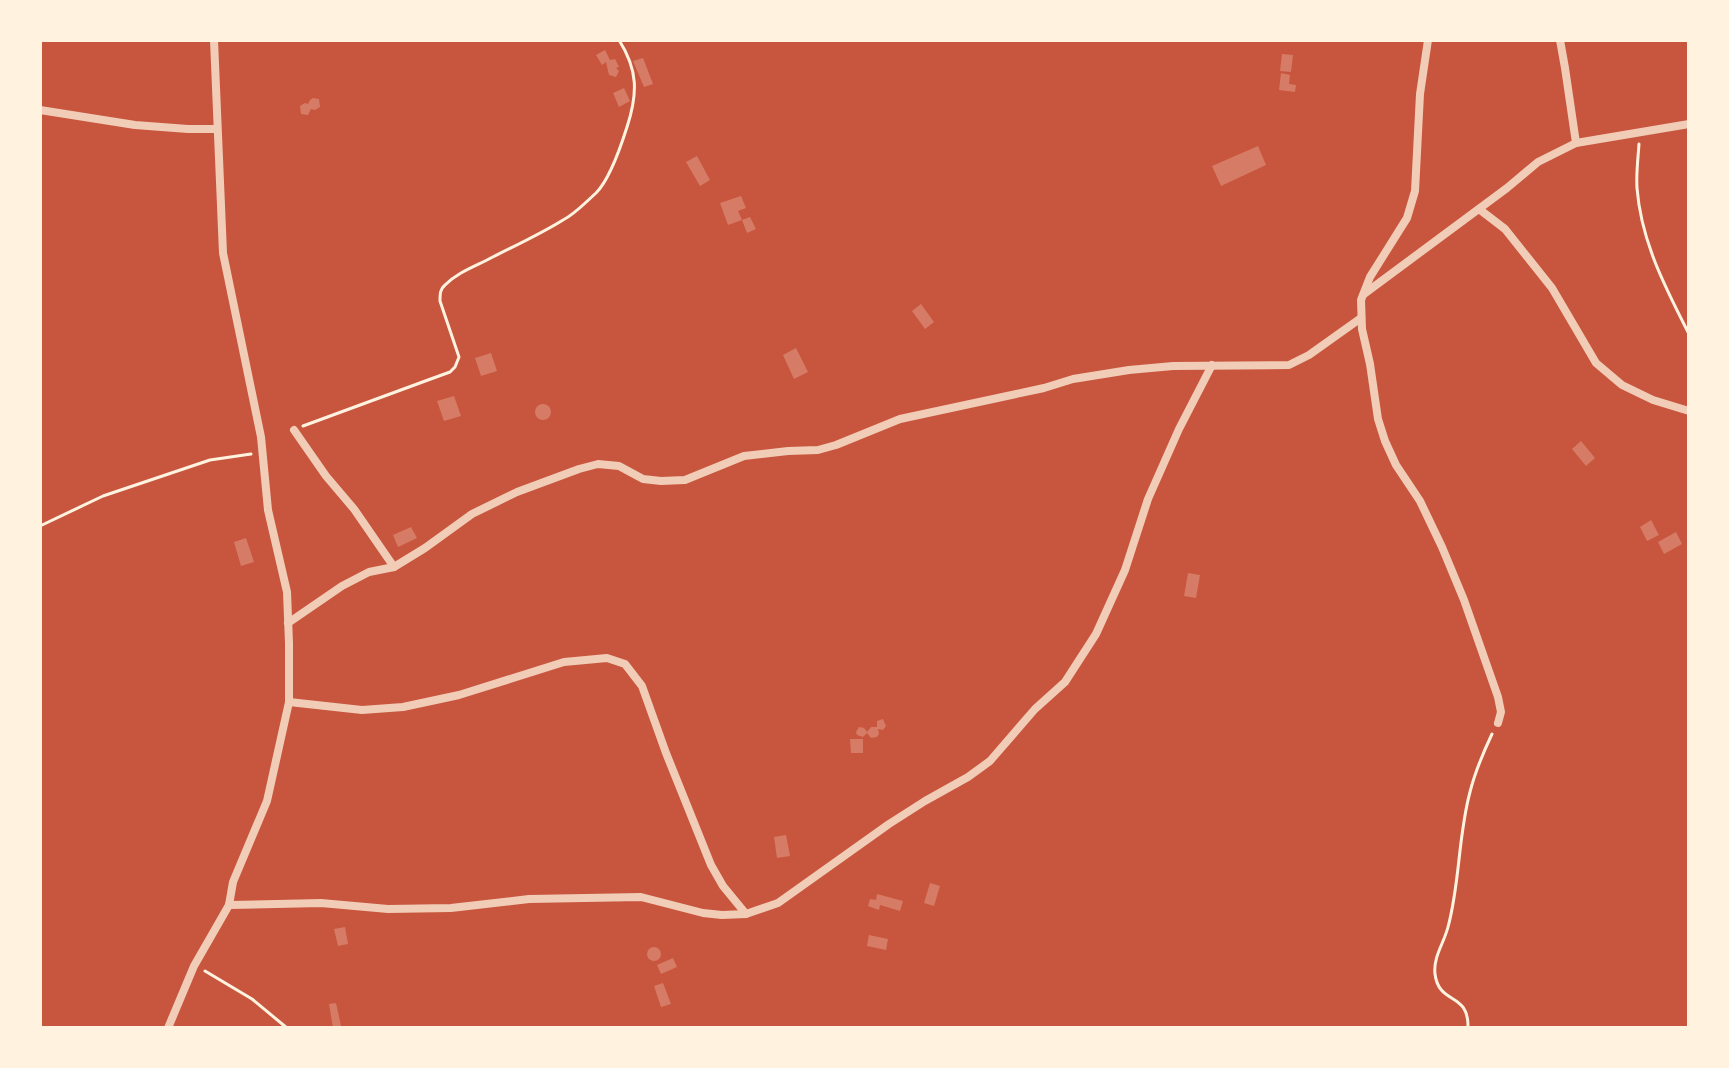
<svg xmlns="http://www.w3.org/2000/svg" width="1729" height="1068" font-family="Poppins,sans-serif">
<rect width="100%" height="100%" fill="#c8553d"/>
<!-- building -->
<g fill="#d67c66">
<polygon points="605,50 610,60 615,59 619,67 616,68 619,71 616,77 609,75 606,62 602,65 596,55"/>
<polygon points="1282,54 1293,55 1291,72 1280,71"/>
<polygon points="643,58 653,84 644,87 633,61"/>
<polygon points="1281,73 1290,75 1289,84 1296,85 1295,92 1279,90"/>
<polygon points="624,88 630,101 619,107 613,93"/>
<polygon points="313,98 319,99 320,107 315,110 311,109 308,115 301,114 300,106 305,103 308,104 310,100"/>
<polygon points="1258,146 1266,165 1221,186 1212,166"/>
<polygon points="697,156 710,180 700,186 686,162"/>
<polygon points="741,196 746,208 738,211 742,220 750,217 756,229 747,233 742,220 728,225 720,203"/>
<polygon points="921,304 934,322 925,329 912,311"/>
<polygon points="796,348 808,372 794,379 783,355"/>
<polygon points="491,353 497,371 481,376 475,358"/>
<polygon points="454,396 461,416 444,421 437,401"/>
<circle cx="543" cy="412" r="8"/>
<polygon points="1581,441 1595,458 1586,466 1572,449"/>
<polygon points="1651,520 1659,535 1647,541 1640,527"/>
<polygon points="411,527 417,538 398,547 393,535"/>
<polygon points="1676,532 1682,544 1664,554 1658,542"/>
<polygon points="246,538 254,562 241,566 234,542"/>
<polygon points="1188,573 1200,575 1196,598 1184,596"/>
<polygon points="883,719 886,726 883,730 878,729 879,734 877,737 871,738 867,733 863,737 857,735 856,732 859,727 864,728 867,732 871,727 877,727 877,721"/>
<polygon points="850,739 863,739 863,753 851,753"/>
<polygon points="786,835 790,856 777,858 774,837"/>
<polygon points="930,883 940,886 934,906 924,903"/>
<polygon points="877,894 903,901 900,911 880,905 879,910 868,906 870,899 876,900"/>
<polygon points="345,927 348,944 338,946 334,929"/>
<polygon points="869,935 888,939 886,950 867,946"/>
<circle cx="654" cy="954" r="7"/>
<polygon points="673,958 677,967 661,974 657,965"/>
<polygon points="663,983 671,1004 661,1007 654,986"/>
<polygon points="336,1003 341,1026 333,1028 329,1004"/>
</g>
<g fill="none" stroke-linecap="round" stroke-linejoin="round">
<!-- path -->
<g stroke="#fff3e0" stroke-width="3">
<path d="M1639,144C1638,159 1636,174 1637,188C1641,241 1665,287 1689,334"/>
<path d="M303,426L428,380L450,372L455,367L459,357L440,301C440,294 440,289 445,285C457,273 473,267 487,260C512,247 539,235 563,220C575,214 586,202 596,193C610,179 621,146 627,127C638,93 638,70 619,40"/>
<polyline points="40,526 103,496 210,460 251,454"/>
<polyline points="205,971 252,999 287,1028"/>
<path d="M1468,1028C1469,991 1439,1006 1435,974C1433,957 1444,943 1448,927C1460,883 1458,836 1470,792C1475,772 1483,753 1492,734"/>
</g>
<!-- minor -->
<g stroke="#f1ccb7" stroke-width="8">
<polyline points="1428,40 1420,94 1415,191 1407,218 1370,277 1361,300 1362,329 1370,364 1378,419 1385,441 1396,465 1420,501 1442,547 1464,600 1498,697 1501,712 1498,723"/>
<polyline points="1560,40 1565,68 1576,143"/>
<polyline points="40,110 135,125 188,129 217,129"/>
<polyline points="1479,209 1505,229 1552,288 1596,363 1622,385 1653,400 1689,411"/>
<polyline points="1364,294 1507,188 1538,162 1576,143 1689,124"/>
<polyline points="294,430 326,476 354,509 394,567"/>
<polyline points="288,623 342,586 369,572 394,567 425,548 472,514 517,492 579,469 598,464 619,466 643,479 661,481 685,480 744,456 788,451 818,450 836,445 900,419 1044,388 1073,379 1129,370 1173,366 1289,365 1309,355 1361,318"/>
<polyline points="289,702 362,710 403,707 459,695 564,662 607,658 625,664 642,686 666,753 711,865 723,886 746,914"/>
<polyline points="229,905 321,903 388,909 451,908 529,899 641,897 703,913 722,915 746,914 778,903 889,824 925,801 968,777 990,761 1035,709 1065,682 1096,634 1125,570 1148,499 1179,429 1212,365"/>
<polyline points="168,1028 194,966 229,905 233,882 267,801 289,702 289,643 287,592 268,510 261,437 223,253 214,40"/>
</g>
</g>
<!-- border -->
<rect width="1729" height="1068" fill="none" stroke="#fff3e0" stroke-width="84"/>
</svg>
